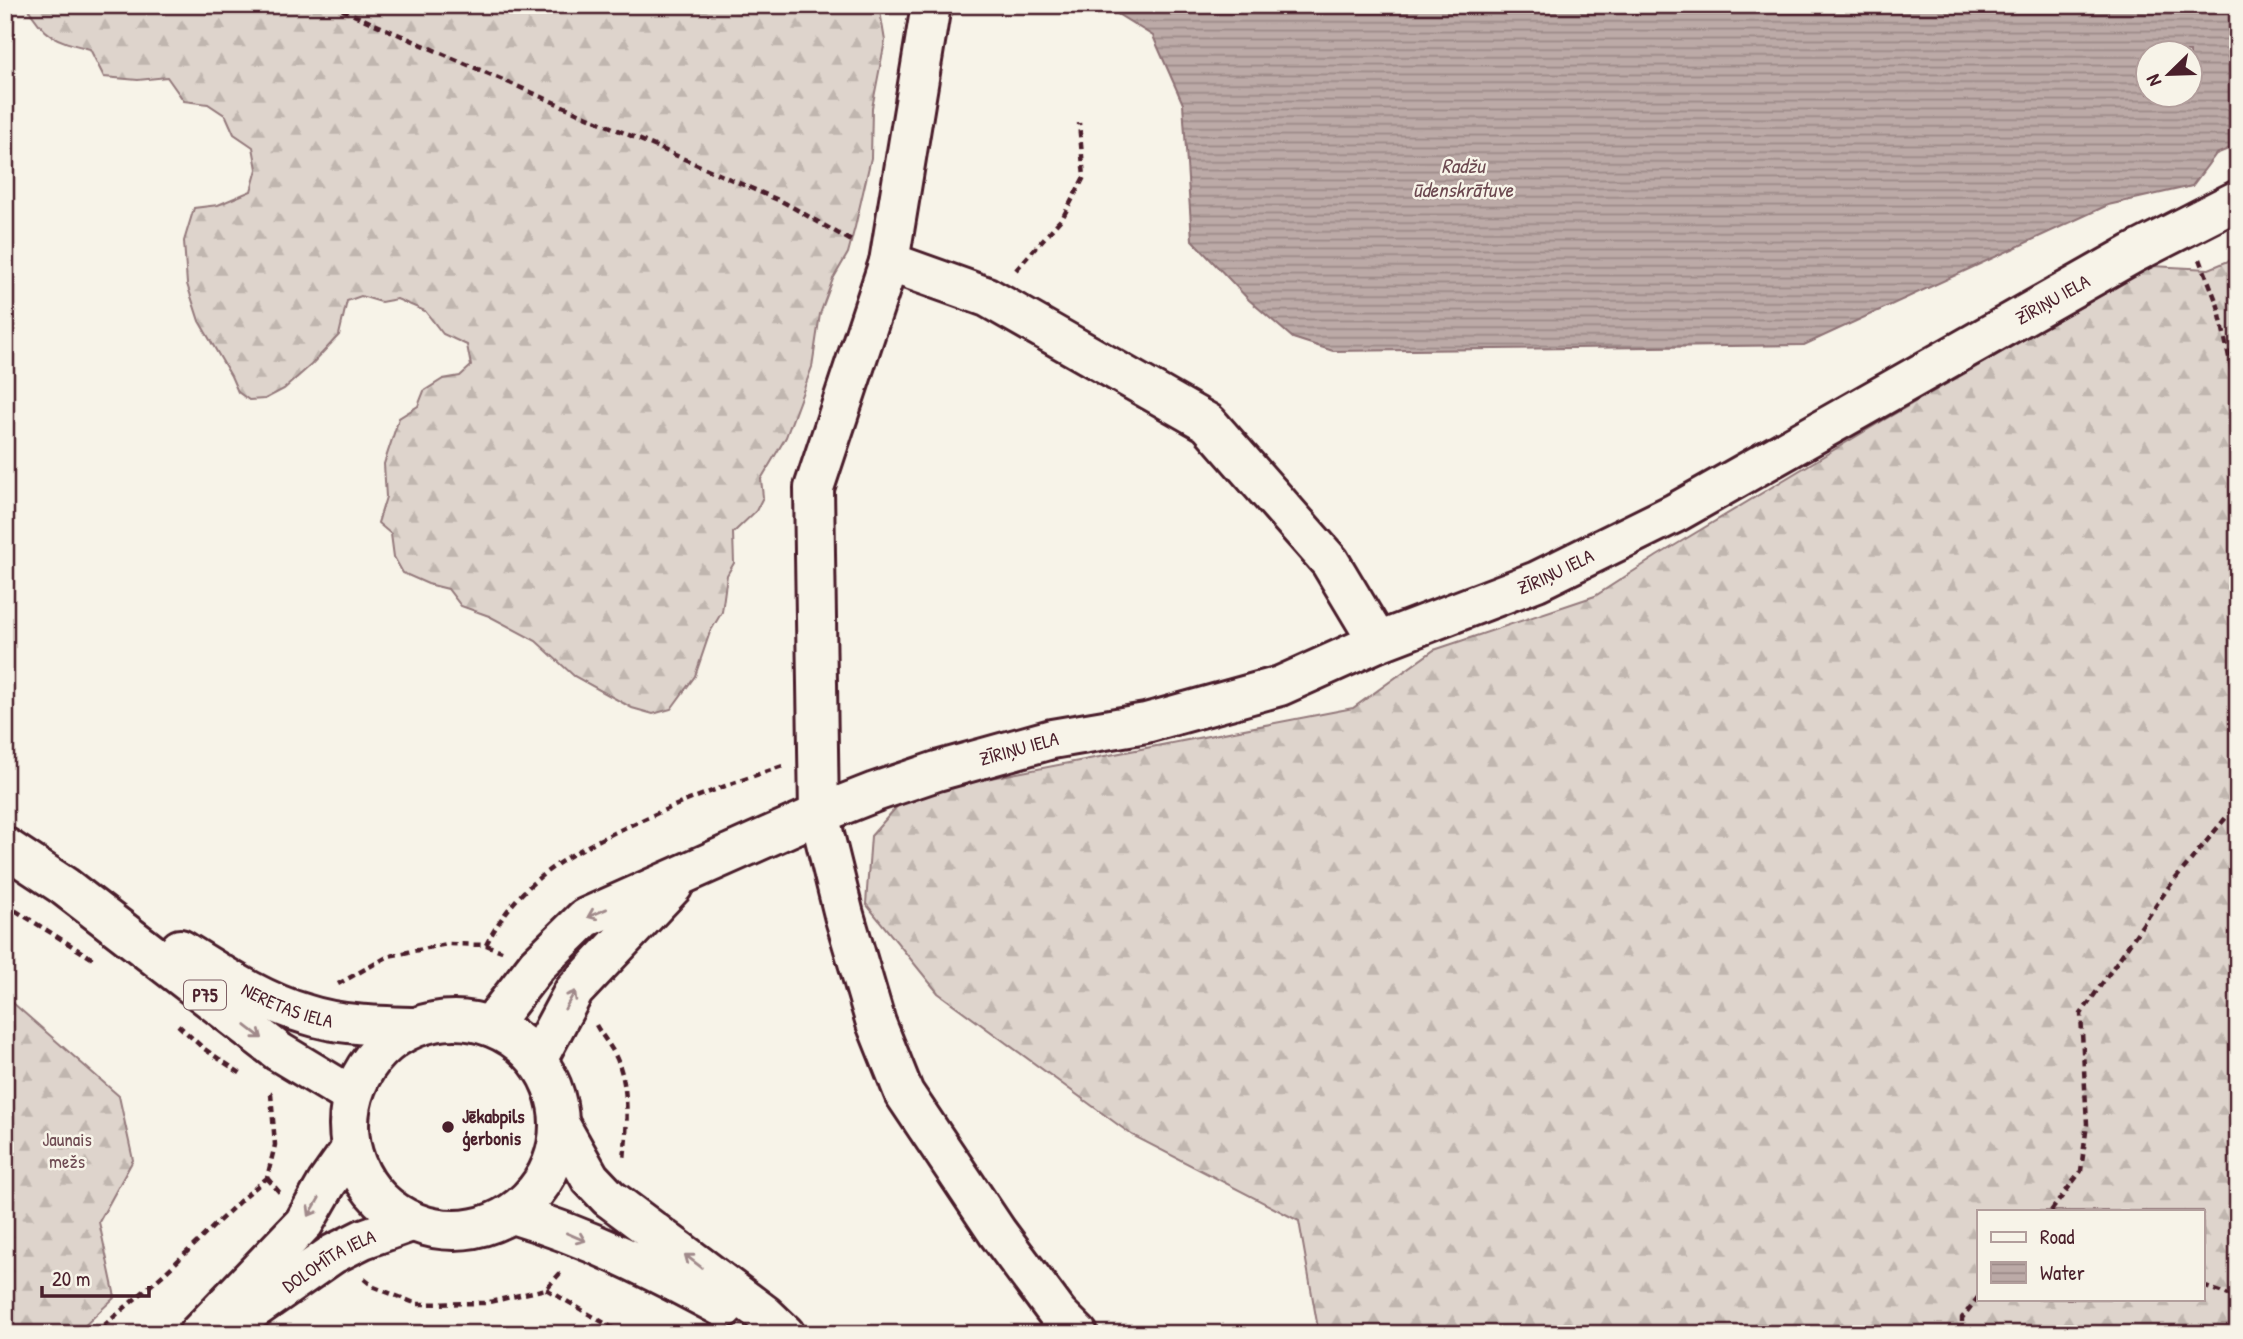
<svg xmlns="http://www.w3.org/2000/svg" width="2243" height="1339" font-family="'Patrick Hand',sans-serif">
<defs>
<pattern id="forest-firs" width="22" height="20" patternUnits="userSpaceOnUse" patternTransform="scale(1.75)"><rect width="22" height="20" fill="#ded4cc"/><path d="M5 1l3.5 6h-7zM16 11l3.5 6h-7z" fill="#c0b6af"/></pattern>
<pattern id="water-rules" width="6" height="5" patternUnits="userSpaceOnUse" patternTransform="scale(1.75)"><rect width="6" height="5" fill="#bcaaa7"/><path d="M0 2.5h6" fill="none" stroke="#9b8a88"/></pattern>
</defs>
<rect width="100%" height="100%" fill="#f7f3e8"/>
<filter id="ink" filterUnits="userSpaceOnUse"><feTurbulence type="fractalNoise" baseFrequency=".0143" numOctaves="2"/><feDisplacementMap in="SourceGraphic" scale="14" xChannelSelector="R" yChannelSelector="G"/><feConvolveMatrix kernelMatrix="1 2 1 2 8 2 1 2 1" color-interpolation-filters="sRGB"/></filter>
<g filter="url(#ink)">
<!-- forest -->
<g fill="url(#forest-firs)" stroke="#947a7c" stroke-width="2" fill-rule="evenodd">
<path d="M26,5H879L885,41L872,108L871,158L855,227L848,253L833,279L820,314L812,367L786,437L761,479L763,497L756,511L733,533L734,563L727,575L722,612L710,632L695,676L671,709L653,714L632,708L574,676L536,641L489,616L461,606L448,589L428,584L403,573L394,557L391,534L378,523L386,497L384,464L399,418L418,406L424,391L443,379L460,376L471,366L467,345L443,334L425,311L397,299L381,302L361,296L347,301L339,335L311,365L284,389L265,399L249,400L238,392L231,376L199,321L187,284L184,241L194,208L218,205L251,191L257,169L253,147L234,134L226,116L208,104L184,101L167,77L138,80L104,77L90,49C55,40 45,38 26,5Z"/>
<path d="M2238,257V1334H1319L1299,1221L1132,1135L938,993L866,904L871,836L908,794L1353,708L1434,650L1595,596L1657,556L1882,421L2152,266L2209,269ZM1979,1211H2203V1299H1979Z"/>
<polygon points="5,996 119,1096 133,1160 99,1222 115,1297 76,1334 5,1334"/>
</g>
<!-- water -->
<path fill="url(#water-rules)" stroke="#8e7275" stroke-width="2" fill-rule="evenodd" d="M1103,5H2238V145L2216,154L2192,186L2108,205L1804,345L1333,351L1293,338L1249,300L1192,240L1183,104L1153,36ZM2148,52H2190V94H2148Z"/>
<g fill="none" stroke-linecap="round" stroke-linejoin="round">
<!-- minor casing -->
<g stroke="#4a1f2b" stroke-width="44">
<g id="minor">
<polyline points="931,5 889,262 814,488 819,814 844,915 876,1023 904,1093 997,1232 1058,1314 1078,1334"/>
<polyline points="889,262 987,297 1208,423 1330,562 1378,642"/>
<path id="s1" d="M490,1026L537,965L585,918L819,814L875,792L937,771L1052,739L1146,723L1280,686L1378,642L1537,581L1675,513L2134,253L2238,200"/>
<polyline points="537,1060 574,991 673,886"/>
</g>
</g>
<!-- major casing -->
<g stroke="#4a1f2b" stroke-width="44">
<g id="major">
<polyline points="5,847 64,886 279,1052 352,1096"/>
<path id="s2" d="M180,949C219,973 260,1001 305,1014C338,1025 377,1026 412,1027"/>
<circle cx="454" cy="1125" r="105"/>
<polyline points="559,1123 590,1178 609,1198 764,1314 785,1334"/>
<path d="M512,1214C586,1236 656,1271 724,1308"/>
<path id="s3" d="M228,1327L333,1254L363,1239L411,1222"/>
<polyline points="198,1334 304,1223 327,1183 351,1149"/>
</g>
</g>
<!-- path -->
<g stroke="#4a1f2b" stroke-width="4.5" stroke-dasharray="7 5" stroke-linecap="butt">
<polyline points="331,5 785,203 855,243"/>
<polyline points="2200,259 2218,306 2238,399"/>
<polyline points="1016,270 1063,217 1084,177 1079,123"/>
<polyline points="5,904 96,961"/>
<path d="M486,945C521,876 575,850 642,820C688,799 735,782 783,766"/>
<polyline points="338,984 389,956 447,944 486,945 502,951"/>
<polyline points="178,1025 203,1048 243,1075"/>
<path d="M596,1025C602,1036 612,1047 617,1059C630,1090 627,1127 624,1160"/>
<polyline points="267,1178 280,1193"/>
<polyline points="2051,1211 2081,1171 2087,1124 2081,1014 2168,888 2238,803"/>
<polyline points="364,1279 374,1287 417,1304 485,1303 546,1289 563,1270"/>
<polyline points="2203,1286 2238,1298"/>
<polyline points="546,1289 623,1334"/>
<polyline points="94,1334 164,1274 243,1198 267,1178 275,1145 271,1094 267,1092"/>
<polyline points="1962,1334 1962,1318 1979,1296"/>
</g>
<!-- minor -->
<use href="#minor" stroke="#f7f3e8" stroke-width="38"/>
<!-- major -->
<use href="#major" stroke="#f7f3e8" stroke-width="38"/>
</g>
<!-- one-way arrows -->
<defs><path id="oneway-shaft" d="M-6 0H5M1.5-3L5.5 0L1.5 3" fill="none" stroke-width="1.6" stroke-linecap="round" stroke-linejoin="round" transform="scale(1.75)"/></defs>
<g stroke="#a0898a">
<use href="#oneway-shaft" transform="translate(597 913) rotate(157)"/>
<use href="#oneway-shaft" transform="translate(570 1000) rotate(-60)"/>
<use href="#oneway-shaft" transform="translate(254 1032) rotate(38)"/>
<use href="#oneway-shaft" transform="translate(314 1207) rotate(120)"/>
<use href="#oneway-shaft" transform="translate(576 1237) rotate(23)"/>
<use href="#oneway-shaft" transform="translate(693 1261) rotate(-143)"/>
</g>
</g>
<!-- markers -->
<circle fill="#4a1f2b" stroke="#f7f3e8" stroke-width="2.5" cx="448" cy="1127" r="7"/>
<g text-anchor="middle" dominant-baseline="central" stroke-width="5" stroke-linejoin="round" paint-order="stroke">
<!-- shield labels -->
<rect fill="#f7f3e8" stroke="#7e5f64" stroke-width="2" x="184" y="980.5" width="42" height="29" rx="5"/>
<g font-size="18" font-weight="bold" fill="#4a1f2b">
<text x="205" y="995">P75</text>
</g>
<!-- street labels -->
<g font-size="19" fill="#4a1f2b" stroke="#f7f3e8">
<text stroke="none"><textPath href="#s1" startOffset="1745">ZĪRIŅU IELA</textPath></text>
<text stroke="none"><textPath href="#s1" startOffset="1178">ZĪRIŅU IELA</textPath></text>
<text stroke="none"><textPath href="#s1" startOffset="611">ZĪRIŅU IELA</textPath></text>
<text stroke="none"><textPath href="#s2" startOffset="122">NERETAS IELA</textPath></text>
<text stroke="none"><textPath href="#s3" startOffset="121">DOLOMĪTA IELA</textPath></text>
</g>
<!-- poi labels -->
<g font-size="19" font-weight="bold" fill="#4a1f2b" stroke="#f7f3e8" text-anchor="start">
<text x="462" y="1116">Jēkabpils<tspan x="462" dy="22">ģerbonis</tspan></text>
</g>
<!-- park labels -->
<g font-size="19" fill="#6f4c53" stroke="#f7f3e8">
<text x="67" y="1139">Jaunais<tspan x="67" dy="22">mežs</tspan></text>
</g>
<!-- water labels -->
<g font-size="21" font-style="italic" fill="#6c4950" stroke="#f7f3e8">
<text x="1463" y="165">Radžu<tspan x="1463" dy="24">ūdenskrātuve</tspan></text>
</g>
</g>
<!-- margin -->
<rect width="2243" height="1339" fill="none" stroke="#f7f3e8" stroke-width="28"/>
<rect x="14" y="14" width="2215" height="1311" fill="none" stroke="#4a1f2b" stroke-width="2.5" filter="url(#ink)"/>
<!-- legend -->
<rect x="1977" y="1210" width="228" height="91" fill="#f7f3e8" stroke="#b29e9c" stroke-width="2"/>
<rect x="1991" y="1232" width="35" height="10" fill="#f7f3e8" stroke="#b29e9c" stroke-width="2"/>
<text x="2040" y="1244" font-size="21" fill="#4a1f2b">Road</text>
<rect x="1991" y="1262" width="35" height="21" fill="url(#water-rules)" stroke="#b29e9c" stroke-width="2"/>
<text x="2040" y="1280" font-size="21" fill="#4a1f2b">Water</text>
<!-- north arrow -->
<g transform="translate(2169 74) rotate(247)"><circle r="33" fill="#f7f3e8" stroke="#b29e9c" stroke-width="2"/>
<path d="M0-5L12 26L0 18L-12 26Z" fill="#4a1f2b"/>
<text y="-10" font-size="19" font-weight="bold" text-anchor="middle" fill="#4a1f2b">N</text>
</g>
<!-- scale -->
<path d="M42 1286v10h107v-10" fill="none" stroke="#4a1f2b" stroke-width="3.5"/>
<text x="52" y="1286" font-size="21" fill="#4a1f2b" stroke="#f7f3e8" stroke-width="5" paint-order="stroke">20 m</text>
</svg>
